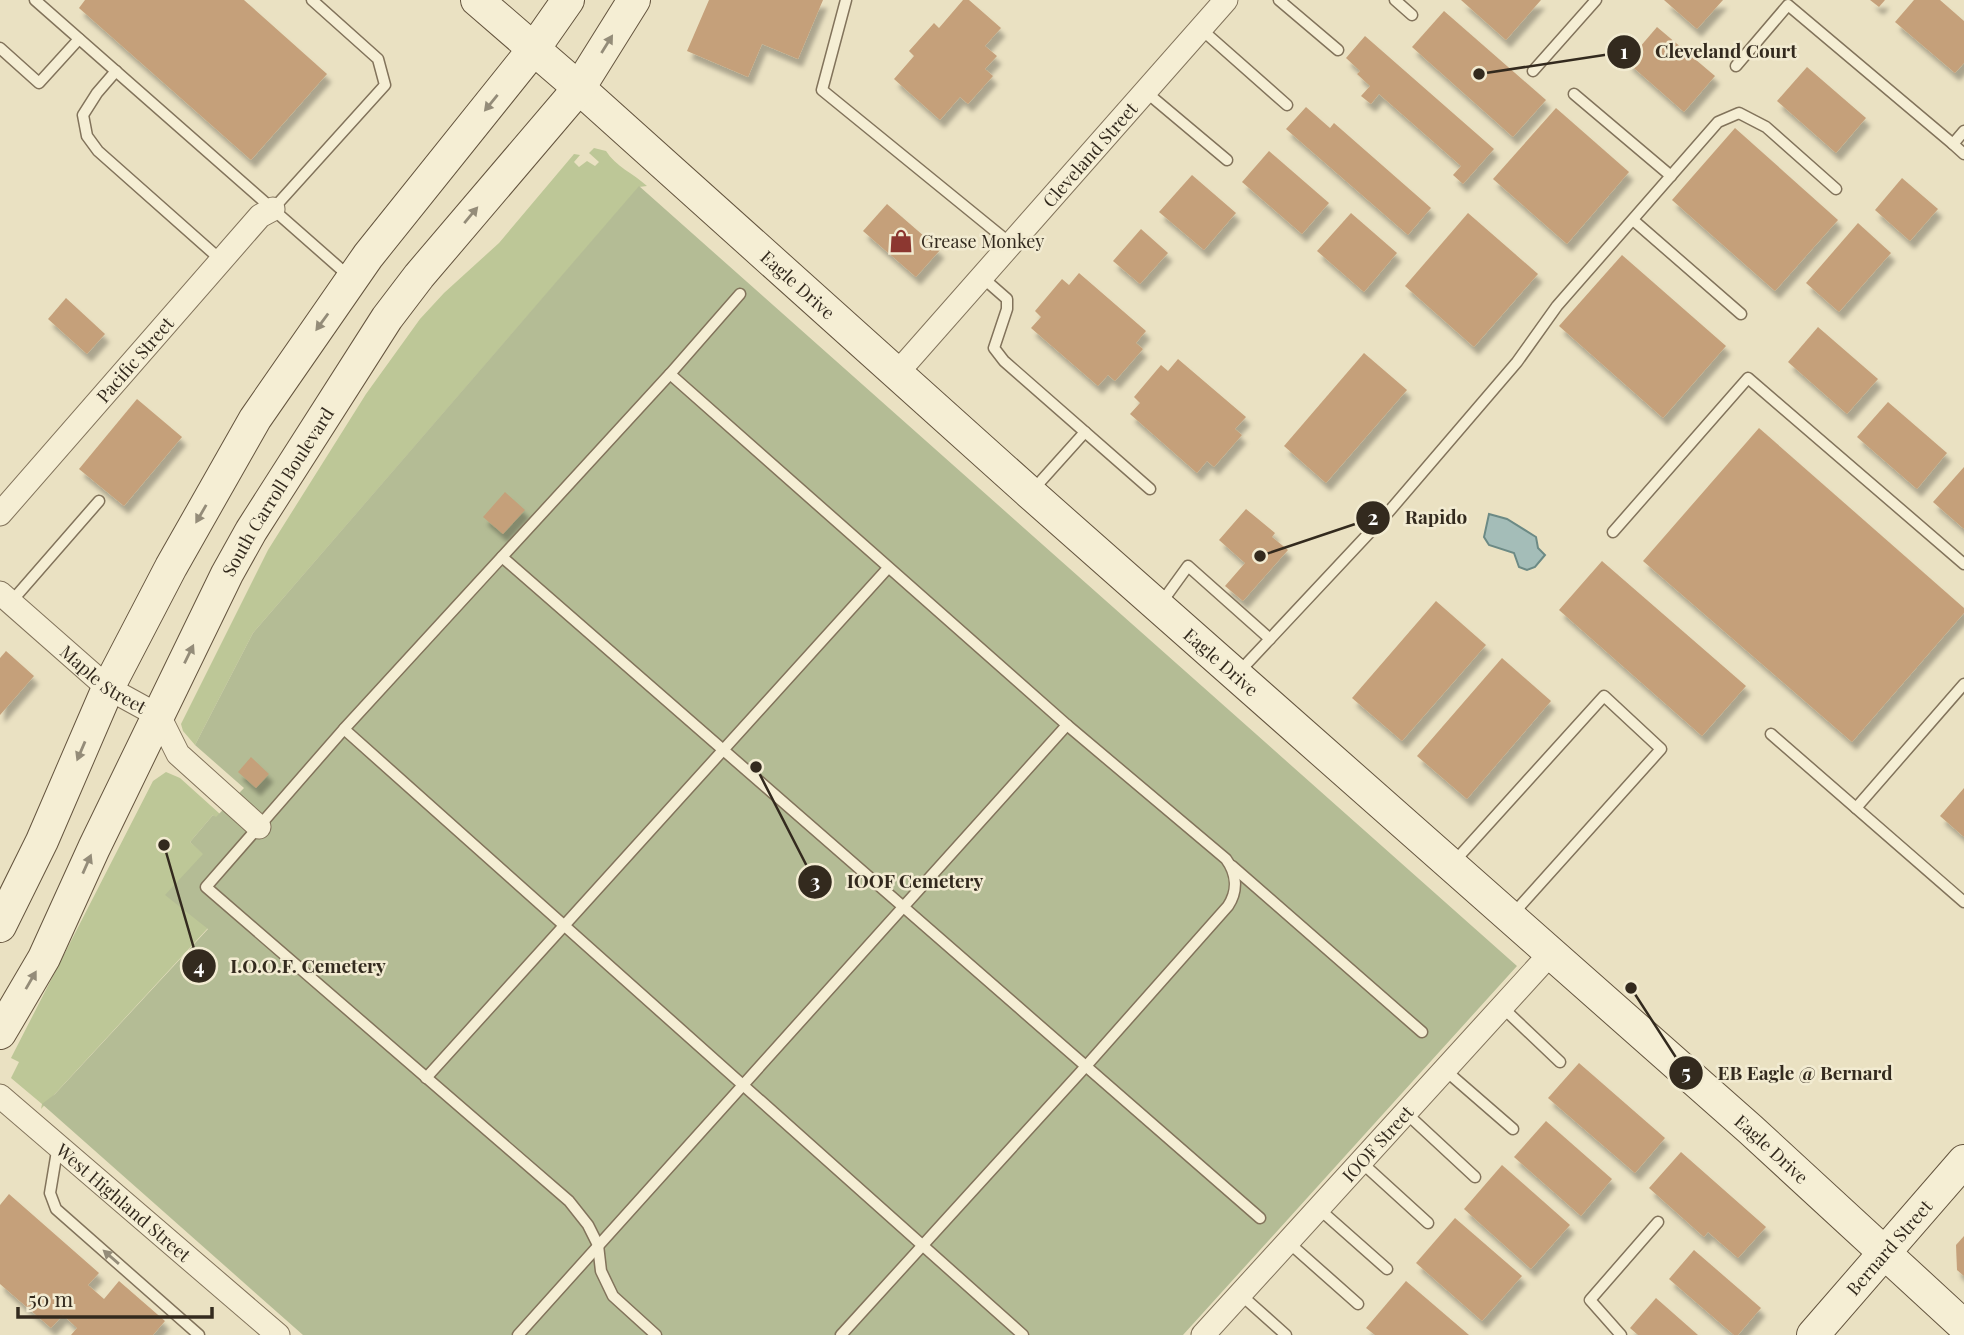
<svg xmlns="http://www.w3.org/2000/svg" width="1964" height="1335" font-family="'Playfair Display',serif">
<defs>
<filter id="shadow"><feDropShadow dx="4.5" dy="8" stdDeviation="2" flood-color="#0004"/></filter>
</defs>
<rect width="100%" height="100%" fill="#eae1c2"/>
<!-- green -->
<g fill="#bdc797">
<path d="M594,148L606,151C615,166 634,174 647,186L639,187L253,633L195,745L183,731L181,724L268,550L366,394L420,319L444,293L499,243L574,154L580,155L574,162L579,167L587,161L595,166L599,162L589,153Z"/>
<polygon points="166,772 180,778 220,814 216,818 213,815 190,842 204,854 208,928 41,1109 42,1104 11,1078 19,1062 11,1058 153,781"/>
</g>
<!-- cemetery -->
<polygon fill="#b4bc95" points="639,186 1517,966 1183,1335 303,1335 42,1104 55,1094 208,929 165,895 203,854 190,842 213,815 216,817 244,788 195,745 253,633"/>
<!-- water -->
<polygon fill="#a4bdb8" stroke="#6c8a85" stroke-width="2" points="1489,514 1507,519 1536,537 1538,548 1545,555 1535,567 1527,570 1519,567 1514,553 1489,545 1484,537"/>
<!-- building -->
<g fill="#c5a07a" filter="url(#shadow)">
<polygon points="85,0 244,0 327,74 251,160 79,8"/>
<polygon points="709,0 823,0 798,59 762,44 748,77 687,51"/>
<polygon points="963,0 969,0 1001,28 985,46 997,56 985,69 993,76 968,104 960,97 940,120 894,79 914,56 909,51 934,23 939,28"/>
<polygon points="1461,0 1541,0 1506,40"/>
<polygon points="1664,0 1723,0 1697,29"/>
<polygon points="1870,0 1885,0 1879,7"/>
<polygon points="1914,0 1940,0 1964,21 1964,63 1955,73 1895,22"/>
<polygon points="1444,11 1546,100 1513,137 1412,47"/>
<polygon points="1657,27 1715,76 1684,112 1627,62"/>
<polygon points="1365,36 1494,149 1463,184 1453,175 1461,166 1379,94 1371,104 1361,96 1370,86 1357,74 1360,71 1346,58"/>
<polygon points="1807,67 1866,118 1836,153 1777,101"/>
<polygon points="1306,107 1330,128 1334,123 1431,208 1408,235 1286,129"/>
<polygon points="1556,108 1629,172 1567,244 1493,179"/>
<polygon points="1735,128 1838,220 1775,291 1672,200"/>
<polygon points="1269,151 1329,203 1302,234 1242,182"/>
<polygon points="1192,175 1236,213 1204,250 1159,212"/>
<polygon points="1902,178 1938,209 1910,241 1875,210"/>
<polygon points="887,204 940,250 916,277 863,231"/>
<polygon points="1351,213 1397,253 1364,292 1317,251"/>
<polygon points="1468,213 1538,274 1474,347 1405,286"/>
<polygon points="1858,223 1891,253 1839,312 1806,283"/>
<polygon points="1141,229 1168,253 1140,284 1113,261"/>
<polygon points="1622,255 1726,346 1663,418 1559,326"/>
<polygon points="1079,273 1146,331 1136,343 1143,349 1115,381 1108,375 1098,386 1031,328 1041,317 1035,311 1062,279 1069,285"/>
<polygon points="66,298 105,334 87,354 48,319"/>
<polygon points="1818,327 1878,379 1847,414 1788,362"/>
<polygon points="1364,353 1407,390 1326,483 1284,446"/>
<polygon points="1178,359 1246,417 1235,429 1242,435 1214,467 1207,461 1197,473 1130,414 1140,403 1134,397 1161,365 1168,371"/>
<polygon points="137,399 182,437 124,506 79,469"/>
<polygon points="1888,402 1947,453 1917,489 1857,437"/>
<polygon points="1759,428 1964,608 1964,613 1852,742 1643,561"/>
<polygon points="1964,467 1964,529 1933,502"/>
<polygon points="505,492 525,510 503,534 483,517"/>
<polygon points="1246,509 1275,533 1272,537 1288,550 1243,601 1225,586 1245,563 1219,540"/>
<polygon points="1602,561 1746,686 1702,736 1559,610"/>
<polygon points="1436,601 1486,645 1402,741 1352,698"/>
<polygon points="6,651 34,676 0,715 0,658"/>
<polygon points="1502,658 1551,701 1467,799 1417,756"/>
<polygon points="251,757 269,774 256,788 238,772"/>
<polygon points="1964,788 1964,837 1940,816"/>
<polygon points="1579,1063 1665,1138 1635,1173 1548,1098"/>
<polygon points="1546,1121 1612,1179 1581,1216 1514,1157"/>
<polygon points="1681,1152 1766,1227 1738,1258 1708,1232 1704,1237 1649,1188"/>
<polygon points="1502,1165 1570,1225 1531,1269 1464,1209"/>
<polygon points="9,1194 99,1273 88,1285 104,1299 119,1281 165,1321 153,1335 71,1335 77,1328 63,1315 51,1328 0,1284 0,1205"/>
<polygon points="1455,1218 1522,1276 1482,1321 1416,1263"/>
<polygon points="1964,1236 1964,1276 1957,1270 1956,1245"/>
<polygon points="1694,1250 1761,1308 1738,1335 1734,1335 1669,1279"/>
<polygon points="1406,1281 1469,1335 1375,1335 1366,1328"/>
<polygon points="1656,1298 1698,1335 1638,1335 1630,1328"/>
</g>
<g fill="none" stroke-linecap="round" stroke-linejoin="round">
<!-- lane casing -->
<g stroke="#82735b" stroke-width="13">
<g id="lane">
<polyline points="35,0 351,278"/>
<polyline points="846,0 822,90 1011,244"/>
<polyline points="1279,0 1338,50"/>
<polyline points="1395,0 1412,15"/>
<polyline points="1201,29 1287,105"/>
<polyline points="0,48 39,83 79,39"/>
<polyline points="1736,66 1788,5 1953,144 1964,131"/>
<polyline points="116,71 97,93 83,115 87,136 98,151 221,260"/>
<polyline points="1533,71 1596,0"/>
<polyline points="1146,92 1227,160"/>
<polyline points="1574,94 1671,176"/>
<polyline points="1953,144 1964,154"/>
<polyline points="273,209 385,85 378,59 312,0"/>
<polyline points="1633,220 1741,314"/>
<polyline points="983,278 1007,299 1007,309 994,348 1004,361 1150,489"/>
<path d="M670,374L1067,725L1226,859C1237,874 1238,891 1228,906L1087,1065L841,1335"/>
<polyline points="1032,491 1085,432"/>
<polyline points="1613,532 1748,378 1964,564"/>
<polyline points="502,557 1260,1218"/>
<polyline points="11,602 99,501"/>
<polyline points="1159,606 1188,566 1270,639"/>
<polyline points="1238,673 1386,515 1517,362 1557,306 1718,122 1739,113 1766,127 1836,189"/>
<polyline points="344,729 1023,1335"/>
<polyline points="1771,734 1964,902"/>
<polyline points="1856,808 1964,684"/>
<polyline points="1453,863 1604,696 1661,749 1512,915"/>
<polyline points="1232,866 1422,1032"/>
<polyline points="1502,1007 1560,1062"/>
<polyline points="1445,1070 1513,1129"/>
<polyline points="426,1078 888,568"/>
<polyline points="1406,1113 1475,1177"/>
<polyline points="58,1145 50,1193 56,1209 199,1335"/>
<polyline points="1361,1162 1428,1223"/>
<polyline points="1318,1208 1387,1269"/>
<polyline points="1288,1242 1358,1304"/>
<polyline points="1240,1294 1286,1335"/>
<polyline points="518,1335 1067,725"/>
<polyline points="656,1335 613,1296 601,1271 598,1245 588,1225 569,1201 206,887 344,729 670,374 740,294"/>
<polyline points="1621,1335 1590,1300 1658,1222"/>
</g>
</g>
<!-- street casing -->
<g stroke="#82735b" stroke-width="25">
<g id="street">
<path id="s1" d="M898,372L1226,0"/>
<path id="s2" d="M0,514L260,216L273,209"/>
<path id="s3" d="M0,593L108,688L159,716L178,754L259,827"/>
<path id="s4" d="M0,1096L278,1335"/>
<path id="s5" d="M1203,1335L1551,953"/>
</g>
</g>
<!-- secondary casing -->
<g stroke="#64543e" stroke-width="34">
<g id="secondary">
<path id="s6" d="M477,0L579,88L1030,493L1750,1129L1964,1326"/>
<polyline points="0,926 42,841 108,688 171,567 255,419 368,256 533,50 568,0"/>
<path id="s7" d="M0,1033L44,958L94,848L227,574L251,531L387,318L419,276L579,88L634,0"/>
<path id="s8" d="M1813,1335L1964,1161"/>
</g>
</g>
<!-- lane -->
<use href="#lane" stroke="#f5eed4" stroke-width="10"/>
<!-- street -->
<use href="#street" stroke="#f5eed4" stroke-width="23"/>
<!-- secondary -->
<use href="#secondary" stroke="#f5eed4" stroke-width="32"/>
</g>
<!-- one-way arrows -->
<defs><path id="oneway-solid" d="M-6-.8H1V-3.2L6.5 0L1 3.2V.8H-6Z" transform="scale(1.75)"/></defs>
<g fill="#948c79">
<use href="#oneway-solid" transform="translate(607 44) rotate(-58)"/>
<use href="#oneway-solid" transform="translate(491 103) rotate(129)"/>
<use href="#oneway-solid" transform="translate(471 215) rotate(-50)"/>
<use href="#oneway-solid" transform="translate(322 322) rotate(126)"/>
<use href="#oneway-solid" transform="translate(201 514) rotate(120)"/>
<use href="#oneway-solid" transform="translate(189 654) rotate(-64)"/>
<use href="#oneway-solid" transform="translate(81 751) rotate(113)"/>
<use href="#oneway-solid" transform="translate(87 864) rotate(-66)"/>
<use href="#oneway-solid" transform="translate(31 980) rotate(-60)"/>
<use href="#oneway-solid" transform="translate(111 1257) rotate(-139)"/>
</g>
<!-- icons -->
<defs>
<g id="shop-bare" transform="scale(1.89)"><path d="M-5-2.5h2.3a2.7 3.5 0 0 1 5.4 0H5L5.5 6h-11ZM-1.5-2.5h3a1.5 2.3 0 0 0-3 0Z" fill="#8c3730" stroke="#f2ebd1" stroke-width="2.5" paint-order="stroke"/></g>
</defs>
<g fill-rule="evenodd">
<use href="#shop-bare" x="901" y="241"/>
</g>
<g text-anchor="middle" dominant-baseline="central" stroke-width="5" stroke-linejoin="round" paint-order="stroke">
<!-- street labels -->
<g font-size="18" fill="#332a1e" stroke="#f2ebd1">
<text stroke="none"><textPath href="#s1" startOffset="290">Cleveland Street</textPath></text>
<text stroke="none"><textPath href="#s6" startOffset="429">Eagle Drive</textPath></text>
<text stroke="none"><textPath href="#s2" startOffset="205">Pacific Street</textPath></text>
<text stroke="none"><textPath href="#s7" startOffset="609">South Carroll Boulevard</textPath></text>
<text stroke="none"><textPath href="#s6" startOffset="996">Eagle Drive</textPath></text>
<text stroke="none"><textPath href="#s3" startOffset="135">Maple Street</textPath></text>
<text stroke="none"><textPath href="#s5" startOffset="259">IOOF Street</textPath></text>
<text stroke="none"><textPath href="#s6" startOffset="1731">Eagle Drive</textPath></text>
<text stroke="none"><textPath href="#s4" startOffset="163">West Highland Street</textPath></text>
<text stroke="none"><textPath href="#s8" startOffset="116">Bernard Street</textPath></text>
</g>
<!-- poi labels -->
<g font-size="18" fill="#332a1e" stroke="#f2ebd1" text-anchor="start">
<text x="921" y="241">Grease Monkey</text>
</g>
</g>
<!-- callouts -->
<path fill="none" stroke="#332a1e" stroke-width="2.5" d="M1479 74L1624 52M1260 556L1373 518M756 767L815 882M164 845L199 966M1631 988L1686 1073"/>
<g fill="#332a1e" stroke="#f2ebd1" stroke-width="2.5">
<circle cx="1479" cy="74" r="7"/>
<circle cx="1260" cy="556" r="7"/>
<circle cx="756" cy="767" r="7"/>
<circle cx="164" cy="845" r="7"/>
<circle cx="1631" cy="988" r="7"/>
<circle cx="1624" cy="52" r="18"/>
<circle cx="1373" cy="518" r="18"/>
<circle cx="815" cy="882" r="18"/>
<circle cx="199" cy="966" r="18"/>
<circle cx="1686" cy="1073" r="18"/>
</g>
<g font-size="21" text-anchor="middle" font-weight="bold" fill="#fff">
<text x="1624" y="59">1</text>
<text x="1373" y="525">2</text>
<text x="815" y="889">3</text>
<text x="199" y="974">4</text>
<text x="1686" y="1080">5</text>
</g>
<g font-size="19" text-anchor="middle" font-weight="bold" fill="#332a1e" stroke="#f2ebd1" stroke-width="5" stroke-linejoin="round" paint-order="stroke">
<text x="1726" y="58">Cleveland Court</text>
<text x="1436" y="524">Rapido</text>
<text x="915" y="888">IOOF Cemetery</text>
<text x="308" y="973">I.O.O.F. Cemetery</text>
<text x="1805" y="1080">EB Eagle @ Bernard</text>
</g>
<!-- scale -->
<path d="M18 1307v10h194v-10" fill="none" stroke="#332a1e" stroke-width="3.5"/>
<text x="28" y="1307" font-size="21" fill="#332a1e" stroke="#f2ebd1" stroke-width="5" paint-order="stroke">50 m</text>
</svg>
